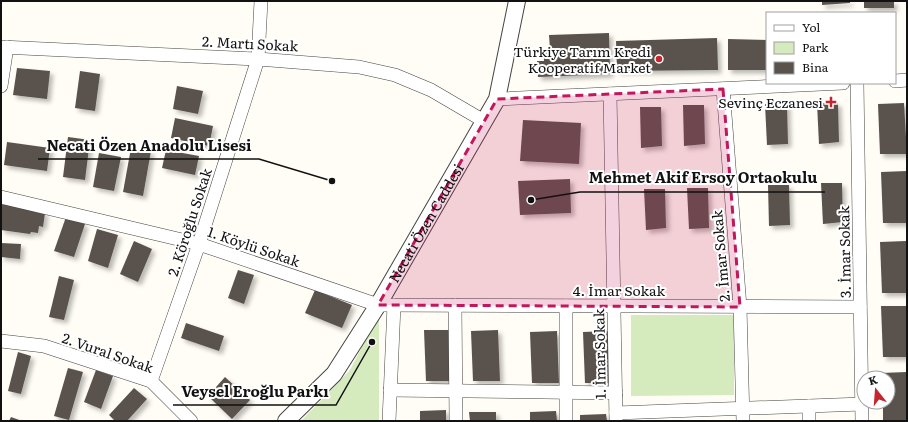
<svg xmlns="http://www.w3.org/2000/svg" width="908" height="422" font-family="Literata,serif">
<defs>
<filter id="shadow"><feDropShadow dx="3.5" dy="3.5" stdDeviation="2" flood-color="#0004"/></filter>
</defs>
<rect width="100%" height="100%" fill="#fffdf5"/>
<!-- green -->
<g fill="#d5ebbd">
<polygon points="379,314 379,421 301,421 350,370"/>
<polygon points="631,315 734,315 734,395 631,396"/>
</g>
<!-- building -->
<g fill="#5a524d" filter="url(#shadow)">
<polygon points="822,1 850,1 850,3 822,5"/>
<rect x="864" y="1" width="30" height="7"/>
<polygon points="609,33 610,74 538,77 537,61 544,61 543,49 550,49 549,35"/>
<polygon points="717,38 718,70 617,71 616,41"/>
<polygon points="728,39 767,40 767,70 728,70"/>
<polygon points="17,68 50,71 47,99 13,95"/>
<polygon points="80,71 100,74 95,111 75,108"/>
<polygon points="177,86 203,91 198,114 173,109"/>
<polygon points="817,103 838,103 839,142 819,144"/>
<polygon points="904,103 907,154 880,154 878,104"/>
<polygon points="765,104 787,104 788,144 767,145"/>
<polygon points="683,105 704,105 705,144 684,146"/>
<polygon points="640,107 661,107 662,146 641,148"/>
<polygon points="175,118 213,126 209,146 171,138"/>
<polygon points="523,120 581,123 579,164 520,161"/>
<polygon points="68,137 90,140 85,180 63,177"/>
<polygon points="7,142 50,148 47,171 4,165"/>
<polygon points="131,148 151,151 143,196 123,192"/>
<polygon points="166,150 199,156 195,175 162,168"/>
<polygon points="99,153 121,157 114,191 93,187"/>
<polygon points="907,171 907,223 883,223 881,172"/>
<polygon points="570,179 571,213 520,215 518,181"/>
<polygon points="821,183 842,183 843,222 823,224"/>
<polygon points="768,185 789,185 790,225 769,226"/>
<polygon points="687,188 708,188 709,228 689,229"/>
<polygon points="644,189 665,189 666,228 646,230"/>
<polygon points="1,204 38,209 45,213 43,227 39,226 38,233 31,232 30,234 1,230"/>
<polygon points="66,217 85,224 74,257 54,251"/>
<polygon points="97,229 118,235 108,268 88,261"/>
<polygon points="134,241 152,249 138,282 120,274"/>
<polygon points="906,241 907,293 882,293 880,242"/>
<polygon points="1,243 21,244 20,259 1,257"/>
<polygon points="238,270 254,275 244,304 228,298"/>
<polygon points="59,276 74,280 64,320 49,317"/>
<polygon points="315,290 352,305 342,328 305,313"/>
<polygon points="881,306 907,306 907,357 883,357"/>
<polygon points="186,323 224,336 219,351 181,338"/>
<polygon points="424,330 450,330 453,381 426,381"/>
<polygon points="498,330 500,381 473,381 471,331"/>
<polygon points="557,331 559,383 532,383 530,332"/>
<polygon points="609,331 612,383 585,383 583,332"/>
<polygon points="18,352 31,356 21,394 8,391"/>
<polygon points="68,368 83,372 69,420 54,416"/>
<polygon points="96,370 113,376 101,409 84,402"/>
<polygon points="907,372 907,421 883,421 883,402 888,402 888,378 882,378 881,373"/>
<polygon points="225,377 250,400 232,419 208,396"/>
<polygon points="134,388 147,399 127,421 115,421 109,415"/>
<polygon points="446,410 446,421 420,421 420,411"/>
<polygon points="556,411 557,421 530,421 530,412"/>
<polygon points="469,412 496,412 496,421 470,421"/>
<polygon points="606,414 607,421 580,421 580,415"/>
<polygon points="11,417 22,421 9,421"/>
</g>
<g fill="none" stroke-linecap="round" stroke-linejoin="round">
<!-- minor casing -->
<g stroke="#444" stroke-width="14">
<g id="minor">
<polyline points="1,47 258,59 359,67 395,75 431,90 484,121"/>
<polyline points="895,81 907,80"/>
<polyline points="857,83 862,421"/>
<polyline points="1,86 7,47"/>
<polyline points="723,89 740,307 743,421"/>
<polyline points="610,94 616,421"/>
<polyline points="497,99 843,83"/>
<polyline points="1,197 199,244 378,305 860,307"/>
<polyline points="455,305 456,421"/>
<polyline points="566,306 566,421"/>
<polyline points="1,341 44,346 151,381 191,421"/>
<polyline points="151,381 199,244 258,59 261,1"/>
<polyline points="390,390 616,393"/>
<polyline points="809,406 809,421"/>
<polyline points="616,413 862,404"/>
<polyline points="389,421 394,305"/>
</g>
</g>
<!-- tertiary casing -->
<g stroke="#444" stroke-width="18">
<g id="tertiary">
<path id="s1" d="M286,421L334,374L378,305L497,99L517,1"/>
</g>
</g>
<!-- minor -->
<use href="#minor" stroke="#fff" stroke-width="13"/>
<!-- tertiary -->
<use href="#tertiary" stroke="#fff" stroke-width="16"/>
</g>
<!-- marked area -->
<path fill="#c2185b" fill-opacity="0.2" stroke="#c2185b" stroke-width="3" stroke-dasharray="8 5" stroke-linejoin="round" d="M723,89L740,307L378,305L497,99Z"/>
<!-- markers -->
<g fill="#c4262e" stroke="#fff" stroke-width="1.5">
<circle cx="659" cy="59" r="4"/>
<path d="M829 96h4v4h4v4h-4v4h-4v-4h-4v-4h4z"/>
</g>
<g text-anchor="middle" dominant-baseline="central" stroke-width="4" stroke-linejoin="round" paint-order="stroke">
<!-- street labels -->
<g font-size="14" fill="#111" stroke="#fff">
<text transform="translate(250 43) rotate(3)">2. Martı Sokak</text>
<text transform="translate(189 222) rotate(-72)">2. Köroğlu Sokak</text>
<text stroke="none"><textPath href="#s1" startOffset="244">Necati Özen Caddesi</textPath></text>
<text transform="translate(254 246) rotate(19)">1. Köylü Sokak</text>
<text transform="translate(844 252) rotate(-91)">3. İmar Sokak</text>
<text transform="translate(720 256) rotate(-95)">2. İmar Sokak</text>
<text x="619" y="290">4. İmar Sokak</text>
<text transform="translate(108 352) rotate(19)">2. Vural Sokak</text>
<text transform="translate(599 354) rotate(-91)">1. İmar Sokak</text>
</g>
<!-- poi labels -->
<g font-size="14" fill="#111" stroke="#fff" text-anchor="end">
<text x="651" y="51">Türkiye Tarım Kredi<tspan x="651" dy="16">Kooperatif Market</tspan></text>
<text x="823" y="102">Sevinç Eczanesi</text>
</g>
</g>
<!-- callouts -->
<path fill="none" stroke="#111" stroke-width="1.5" d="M332 181L259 159H38M531 200L580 192H825M372 342L336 405H173"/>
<g fill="#111" stroke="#fff" stroke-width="1.5">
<circle cx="332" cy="181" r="4"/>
<circle cx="531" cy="200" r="4"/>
<circle cx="372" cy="342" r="4"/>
</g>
<g font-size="15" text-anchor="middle" font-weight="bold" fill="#111" stroke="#fff" stroke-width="4" stroke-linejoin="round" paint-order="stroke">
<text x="149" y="151">Necati Özen Anadolu Lisesi</text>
<text x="703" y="183">Mehmet Akif Ersoy Ortaokulu</text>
<text x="255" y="397">Veysel Eroğlu Parkı</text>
</g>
<!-- border -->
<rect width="908" height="422" fill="none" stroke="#111111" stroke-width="4"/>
<!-- legend -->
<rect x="766" y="12" width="130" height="72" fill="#ffffff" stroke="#a0a0a0"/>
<rect x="774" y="25" width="20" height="6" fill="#ffffff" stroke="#a0a0a0"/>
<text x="802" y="32" font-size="12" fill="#111111">Yol</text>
<rect x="774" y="42" width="20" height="12" fill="#d5ebbd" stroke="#a0a0a0"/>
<text x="802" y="52" font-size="12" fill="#111111">Park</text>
<rect x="774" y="62" width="20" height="12" fill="#5a524d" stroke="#a0a0a0"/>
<text x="802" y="72" font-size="12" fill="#111111">Bina</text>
<!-- north arrow -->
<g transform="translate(876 390) rotate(343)"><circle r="19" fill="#ffffff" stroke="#a0a0a0"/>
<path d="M0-3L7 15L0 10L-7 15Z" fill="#c4262e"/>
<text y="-6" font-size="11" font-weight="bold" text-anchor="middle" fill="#111111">K</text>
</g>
</svg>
